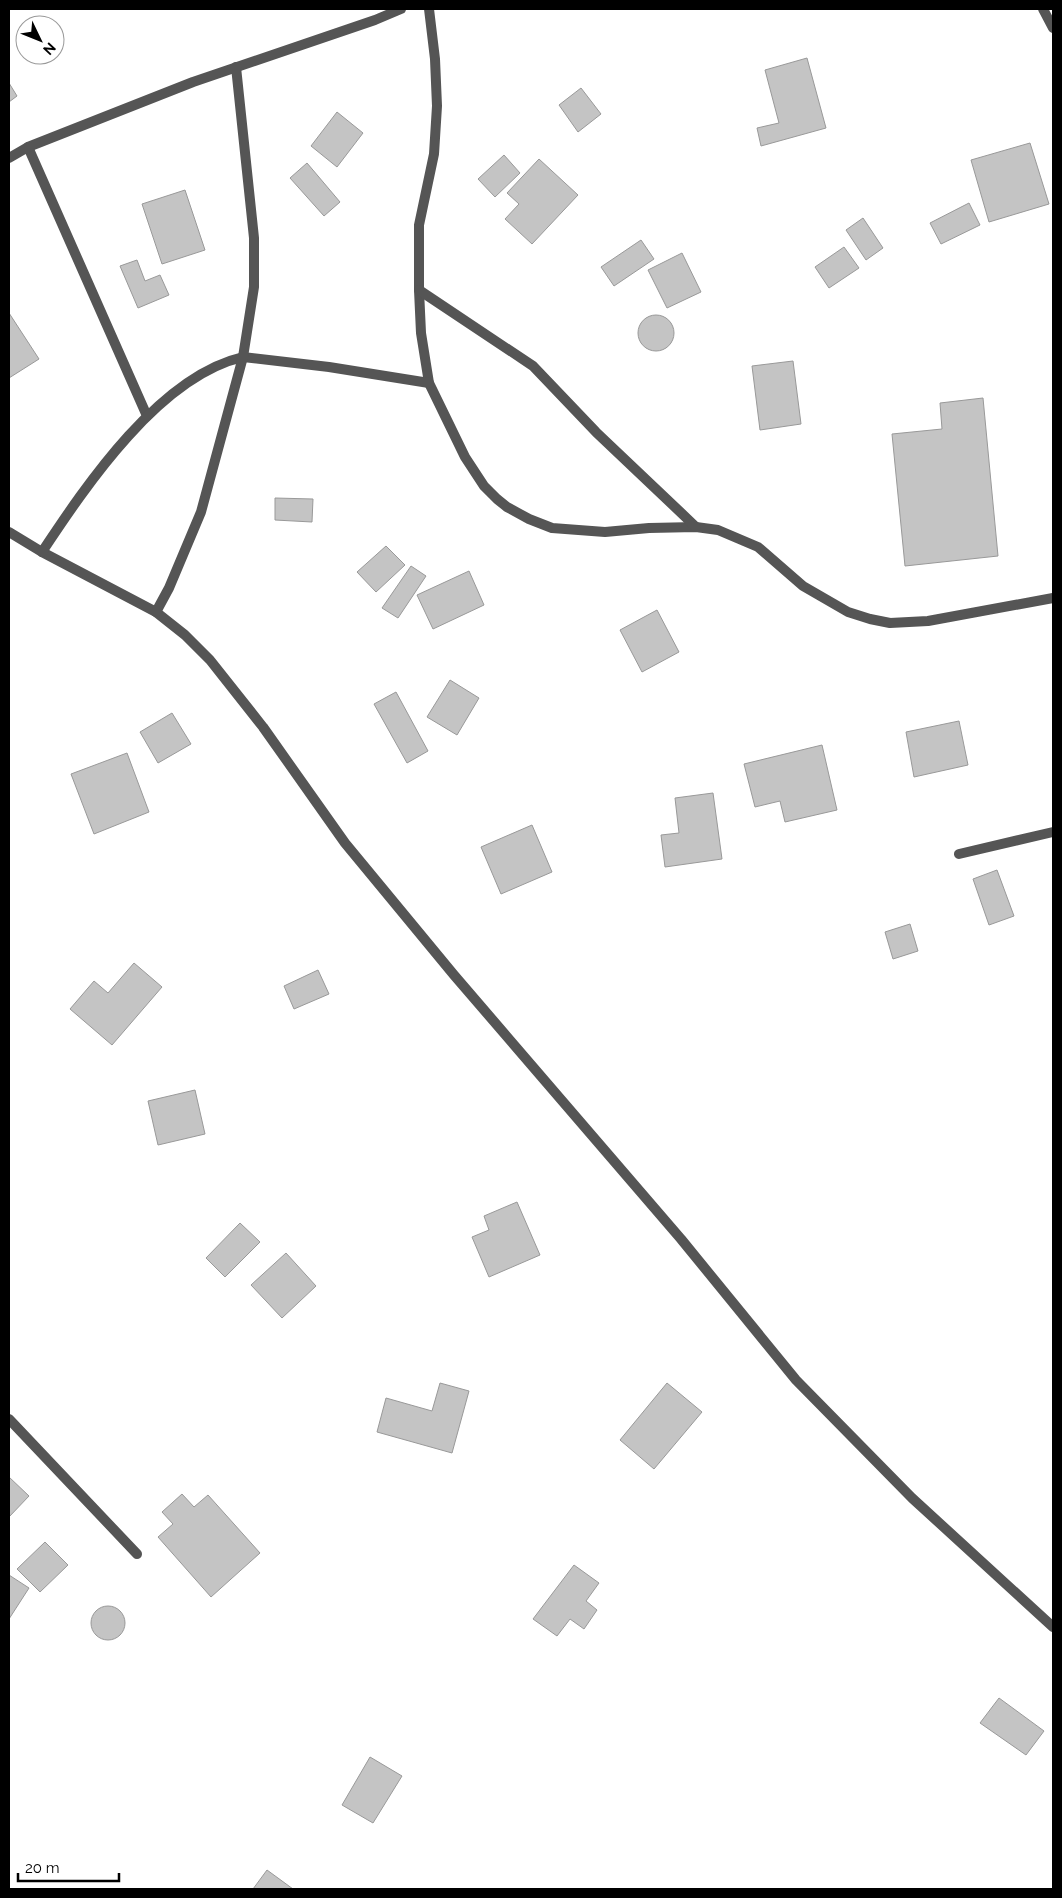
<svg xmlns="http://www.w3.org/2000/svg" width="1062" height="1898" font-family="Raleway,sans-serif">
<rect width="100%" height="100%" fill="#fff"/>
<!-- building -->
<g fill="#c4c4c4" stroke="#999">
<polygon points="807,58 826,128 761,146 757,128 779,123 765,70"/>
<polygon points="9,83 17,96 9,102"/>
<polygon points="581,88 601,114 578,132 559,105"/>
<polygon points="337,112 363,133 337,167 311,146"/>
<polygon points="1030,143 1049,204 989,222 971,160"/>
<polygon points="504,155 520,173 495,197 478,179"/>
<polygon points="539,159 578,195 532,244 505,219 519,204 507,193"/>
<polygon points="307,163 340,202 324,216 290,178"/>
<polygon points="185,190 205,250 162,264 142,204"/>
<polygon points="969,203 980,225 941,244 930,223"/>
<polygon points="863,218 883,248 866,260 846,230"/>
<polygon points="641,240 654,259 614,286 601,267"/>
<polygon points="844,247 859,268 829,288 815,267"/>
<polygon points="682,253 701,292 667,308 648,270"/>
<polygon points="137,260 145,281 160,275 169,295 138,308 120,266"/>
<polygon points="9,313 39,359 9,378"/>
<circle cx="656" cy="333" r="18"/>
<polygon points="793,361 801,424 760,430 752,366"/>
<polygon points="983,398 998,556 905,566 892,434 942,429 940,403"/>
<polygon points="275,498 313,499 312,522 275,520"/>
<polygon points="386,546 405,565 376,592 357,572"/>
<polygon points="411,566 426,576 398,618 382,608"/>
<polygon points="469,571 484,605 433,629 417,595"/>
<polygon points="657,610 679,652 642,672 620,630"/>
<polygon points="450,680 479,698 457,735 427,717"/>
<polygon points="396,692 428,751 407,763 374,704"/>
<polygon points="172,713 191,744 158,763 140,732"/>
<polygon points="959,721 968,765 914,777 906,732"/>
<polygon points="822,745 837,810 785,822 780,801 755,807 744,764"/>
<polygon points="127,753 149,812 94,834 71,774"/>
<polygon points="713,793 722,859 665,867 661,835 679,833 675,798"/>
<polygon points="532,825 552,872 501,894 481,847"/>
<polygon points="997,870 1014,916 989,925 973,879"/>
<polygon points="910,924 918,951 893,959 885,932"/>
<polygon points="134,963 162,987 112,1045 70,1009 94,981 108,993"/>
<polygon points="318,970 329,994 294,1009 284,986"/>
<polygon points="195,1090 205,1134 158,1145 148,1101"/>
<polygon points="517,1202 540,1255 489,1277 472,1237 489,1230 484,1216"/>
<polygon points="240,1223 260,1242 225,1277 206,1258"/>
<polygon points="286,1253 316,1286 282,1318 251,1285"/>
<polygon points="440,1383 469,1391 452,1453 377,1432 386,1398 432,1411"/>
<polygon points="667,1383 702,1412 654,1469 620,1440"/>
<polygon points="9,1477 29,1496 9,1517"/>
<polygon points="182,1494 194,1507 208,1495 260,1553 211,1597 158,1537 173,1524 162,1512"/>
<polygon points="45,1542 68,1565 40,1592 17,1569"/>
<polygon points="574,1565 599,1583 586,1601 597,1610 584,1629 570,1619 557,1636 533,1619"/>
<polygon points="9,1575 29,1588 9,1619"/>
<circle cx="108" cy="1623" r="17"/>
<polygon points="999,1698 1044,1731 1026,1755 980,1723"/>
<polygon points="370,1757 402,1776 373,1823 342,1805"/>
<polygon points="267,1870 293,1889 253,1889"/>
</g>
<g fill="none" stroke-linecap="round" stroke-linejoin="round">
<!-- street -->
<g stroke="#555" stroke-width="10">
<polyline points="429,9 435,59 437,106 434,154 419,225 419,290 421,333 429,383 465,457 484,486 497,499 507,507 529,519 552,528 605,532 649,528 696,527 718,530 758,547 803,586 848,612 870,619 890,623 928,621 1053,598"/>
<polyline points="1043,9 1053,28"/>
<polyline points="28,147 147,416"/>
<polyline points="9,158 28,147 193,82 375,20 401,9"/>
<polyline points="419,290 533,366 596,432 696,527"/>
<polyline points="9,532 42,552 156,612 185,635 210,660 263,727 345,843 454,975 681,1239 796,1380 912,1498 1053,1627"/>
<path d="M42,552C87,484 160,376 243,357L329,367L429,383"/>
<polyline points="156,612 169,588 201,512 243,357 254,287 254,238 236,67"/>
<polyline points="959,854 1053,832"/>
<polyline points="9,1419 137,1554"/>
</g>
</g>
<!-- border -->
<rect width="1062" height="1898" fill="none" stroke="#000000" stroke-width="20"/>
<!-- north arrow -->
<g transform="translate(40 40) rotate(133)"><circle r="24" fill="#ffffff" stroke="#999999"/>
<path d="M0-4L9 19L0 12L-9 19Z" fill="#000000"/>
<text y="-8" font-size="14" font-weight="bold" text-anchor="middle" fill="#000000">N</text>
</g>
<!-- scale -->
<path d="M18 1873v8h101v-8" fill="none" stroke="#000000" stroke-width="2.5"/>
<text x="25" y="1873" font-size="15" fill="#000000" stroke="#ffffff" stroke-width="4" paint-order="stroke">20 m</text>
</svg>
